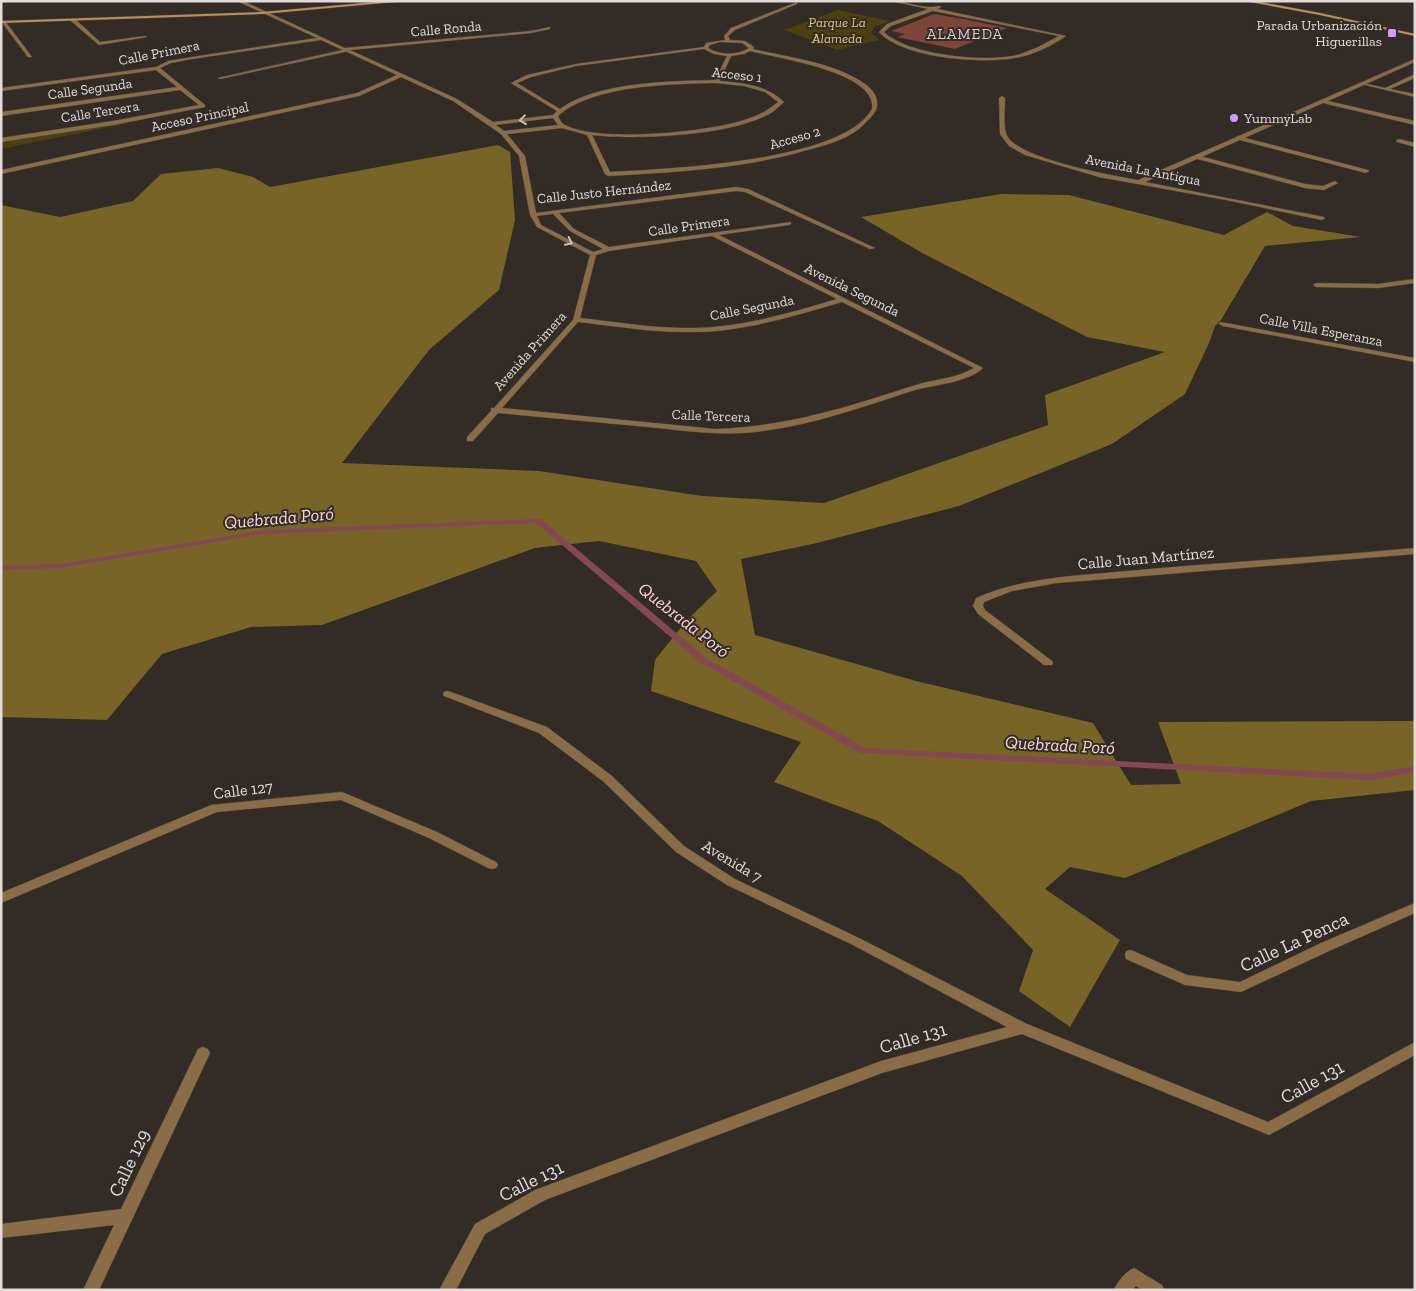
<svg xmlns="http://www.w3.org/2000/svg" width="1416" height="1291" font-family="'Zilla Slab',serif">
<rect width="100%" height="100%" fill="#322b26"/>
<!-- green -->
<g fill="#4c3f10">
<polygon points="838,10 890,21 874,27 871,33 879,40 837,50 784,30"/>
<polygon points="134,122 1,149 1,142"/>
</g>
<!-- forest -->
<polygon fill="#776426" points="498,145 510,152 515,220 499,290 429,350 342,463 539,471 702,496 824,503 1048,425 1045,395 1165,352 1087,337 924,254 861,217 1001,194 1069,195 1224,235 1267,212 1293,226 1361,237 1265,246 1221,320 1215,326 1209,343 1185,394 1112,444 959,506 817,543 741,559 755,635 916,681 1093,723 1131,785 1181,784 1158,722 1415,721 1415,790 1311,801 1125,878 1070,867 1045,889 1120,940 1070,1027 1019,991 1033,950 962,876 878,821 774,782 801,742 651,691 655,660 686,621 717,591 696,561 599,541 535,548 322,625 251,627 162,654 107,720 1,717 1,205 60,217 133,201 161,174 218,168 253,177 270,187"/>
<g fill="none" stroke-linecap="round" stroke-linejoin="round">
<!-- stream -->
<polygon fill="#854852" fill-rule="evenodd" points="538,519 541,519 706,658 865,748 1369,774 1415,766 1415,772 1369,780 860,753 700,662 536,523 264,534 60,568 1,570 1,566 60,564 264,530"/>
</g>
<!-- building -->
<polygon fill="#7e4339" points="934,14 964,19 1007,28 955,49 897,37 905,34 891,31"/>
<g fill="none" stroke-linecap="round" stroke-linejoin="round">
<!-- lane casing -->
<g stroke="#4e4743" stroke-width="1">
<g id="lane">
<polygon points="71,19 75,19 100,42 145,36 147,37 99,45 71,21"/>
<polygon points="347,49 349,51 220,79 218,78"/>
<polygon points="1413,75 1415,75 1415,78 1390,89 1415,94 1415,97 1361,84 1363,83 1385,88"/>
<polygon points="1238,136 1368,170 1369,171 1366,173 1236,139 1235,138"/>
<polygon points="1196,155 1305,184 1323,186 1335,181 1338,183 1324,190 1305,188 1194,158 1193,157"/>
</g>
</g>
<!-- street casing -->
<g stroke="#4e4743" stroke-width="1">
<g id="street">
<path d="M237,1H243L345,48L531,31L550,27V29L531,33L350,50L457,99L493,122L553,115L557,111L511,83L527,75L576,64L704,47L706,43L725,40L724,36L731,28L797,2V4L735,30L728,36L730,40L745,41L754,47L753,49C790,58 833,62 865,84C878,93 882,107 870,118C866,122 861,128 856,131C842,141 823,146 807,150C743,169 674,172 608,176L605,174L587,135L562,128L507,134L525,156L536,213L736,187L748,189L875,248L870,249L745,192L736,191L559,213L574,229L609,247L791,222V224L789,225L719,235L983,368C969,382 934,385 915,390C859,408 802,429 743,433C711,435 680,430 648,427C598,422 548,418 498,413L473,441H467V437L491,411V408H494L573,320L590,255L537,227L530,215L519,156L501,134L453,101L401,77L359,96L1,174V170L357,93L397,75L321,40L192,59L171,63L160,68L205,105V107L113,125L1,142V138L113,121L199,105L180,90L1,116V112L177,87L156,70L1,91V88L156,67L168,61L192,57L317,38ZM720,42L742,43L749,48C737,56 720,55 708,48L710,45ZM704,49L714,54L727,56L715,80C672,81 596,82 560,109L517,83L531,77L576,66ZM750,51C776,58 878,72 872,109C843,162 666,169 610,172L592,135C637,140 729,136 769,114C774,112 779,106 784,102C766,85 744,83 720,81L731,56L744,54ZM716,83L744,86L765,92L778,102C767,111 758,116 744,120C709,132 597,143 565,125C561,123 560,120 558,116C592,85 671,84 716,83ZM553,118L558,125L504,131L496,125ZM553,214L570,231L603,249L593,252L541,225L537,216ZM712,236L837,299C790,313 743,327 694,328C656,329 618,322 580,318L596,255L609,251ZM842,302L974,368C957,378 937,379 919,384C851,406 787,427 715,429L502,408L578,322C616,326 654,333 692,332C743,332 794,316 842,302Z"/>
<path d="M891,1C907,1 924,10 939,6L941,7L938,9L1066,36C1052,46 1031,56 1014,58C980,64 902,58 879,32L887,24L928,9ZM933,11L1059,36C1046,43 1032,51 1017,55C985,63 907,55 884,32L891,26Z"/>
<polygon points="1,21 5,21 32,57 28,57"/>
<path d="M1415,59V62L1328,101L1415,121V125L1323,103L1145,182L1324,217L1325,218L1322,220L1226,200L1099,177L1025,155L1009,146L1000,134L999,98L1002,96L1005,98C1005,109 1003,123 1006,133C1012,158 1114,176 1138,180Z"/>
<polygon points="1399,139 1415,143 1415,147 1397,142 1396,141"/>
<polygon points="1415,279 1415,283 1378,288 1316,287 1313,285 1316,283 1378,284"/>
<polygon points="1220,322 1415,358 1415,362 1223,326 1219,324"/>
<path d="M1415,548V554L1057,583L1012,591L984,602L983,606L985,610L1052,661L1053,663L1052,665H1044L978,614L973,606L976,598C1024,577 1076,576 1128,571C1223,562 1319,557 1415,548Z"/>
<polygon points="448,691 547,727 612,776 684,846 735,879 861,939 1027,1024 1268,1122 1415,1042 1415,1055 1269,1135 1022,1034 882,1073 545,1200 485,1234 456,1290 439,1290 475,1224 535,1190 881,1061 1007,1027 853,945 727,885 676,852 604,782 539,733 444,696 443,694 444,692"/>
<polygon points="342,792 437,832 496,862 498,865 496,868 492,869 488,868 429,838 341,800 217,812 1,903 1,893 211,805"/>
<polygon points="1415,903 1415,913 1329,951 1241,992 1185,985 1126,959 1125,955 1126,951 1131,950 1187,975 1240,982 1321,943"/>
<polygon points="203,1047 208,1049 210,1053 99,1290 83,1290 114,1225 1,1238 1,1224 121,1209 198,1049"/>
<path d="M1134,1268L1162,1285L1164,1290H1142L1136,1286L1132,1290H1114C1118,1281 1125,1272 1134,1268Z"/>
</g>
</g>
<!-- secondary casing -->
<g stroke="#4e4743" stroke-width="1">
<g id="secondary">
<polygon points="386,1 406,1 262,14 1,23 1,21 262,12"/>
<polygon points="1245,1 1255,1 1320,13 1415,34 1415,36 1320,15"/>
</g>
</g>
<!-- lane -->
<use href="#lane" fill="#8a6c47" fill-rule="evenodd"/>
<!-- street -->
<use href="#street" fill="#8a6c47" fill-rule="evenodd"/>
<!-- secondary -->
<use href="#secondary" fill="#bf8f52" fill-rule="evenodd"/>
</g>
<!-- one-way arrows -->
<defs><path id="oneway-chevron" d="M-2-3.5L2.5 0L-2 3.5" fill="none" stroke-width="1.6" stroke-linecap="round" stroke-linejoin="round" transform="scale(1.25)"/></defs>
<g stroke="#cbc0b5">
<use href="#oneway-chevron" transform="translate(523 120) rotate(173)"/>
<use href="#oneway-chevron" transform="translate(569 242) rotate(26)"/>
</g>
<!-- markers -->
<g fill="#d39cfc" stroke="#322b26" stroke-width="2">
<rect x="1387" y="28" width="10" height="10" rx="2.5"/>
<circle cx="1234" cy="118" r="5"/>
</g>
<g text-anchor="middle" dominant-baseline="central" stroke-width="4" stroke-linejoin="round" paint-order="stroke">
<!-- far-park labels -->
<g font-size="14" font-style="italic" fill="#e4c76e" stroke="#322b26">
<text x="837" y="22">Parque La<tspan x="837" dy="16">Alameda</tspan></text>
</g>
<!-- far-poi labels -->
<g font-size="14" fill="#e1dcda" stroke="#322b26" text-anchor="end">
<text x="1382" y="25">Parada Urbanización<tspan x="1382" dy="16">Higuerillas</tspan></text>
<text x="1244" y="118" text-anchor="start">YummyLab</text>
</g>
<!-- far-street labels -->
<g font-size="14" fill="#e1dcda" stroke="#322b26">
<text transform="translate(446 29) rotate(-5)">Calle Ronda</text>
<text transform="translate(159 53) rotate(-11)">Calle Primera</text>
<text transform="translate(737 75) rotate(7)">Acceso 1</text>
<text transform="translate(90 89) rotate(-8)">Calle Segunda</text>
<text transform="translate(100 112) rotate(-9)">Calle Tercera</text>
<text transform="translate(200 117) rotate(-12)">Acceso Principal</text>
<text transform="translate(795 138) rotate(-16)">Acceso 2</text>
<text transform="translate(1143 170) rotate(11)">Avenida La Antigua</text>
<text transform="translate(604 192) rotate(-6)">Calle Justo Hernández</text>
<text transform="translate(689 226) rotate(-8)">Calle Primera</text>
<text transform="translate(852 290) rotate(26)">Avenida Segunda</text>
<text transform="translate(752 308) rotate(-11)">Calle Segunda</text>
<text transform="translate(1321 330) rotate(11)">Calle Villa Esperanza</text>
<text transform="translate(530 351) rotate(-48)">Avenida Primera</text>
<text transform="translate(711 416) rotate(2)">Calle Tercera</text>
</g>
<!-- far-neighbourhood labels -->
<g font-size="15" letter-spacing="1" fill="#dbd1cc" stroke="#322b26">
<text x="965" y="34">ALAMEDA</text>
</g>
<!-- street labels -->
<g font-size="16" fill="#e1dcda" stroke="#322b26">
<text transform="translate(1146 558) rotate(-5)">Calle Juan Martínez</text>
<text transform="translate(243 790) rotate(-7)">Calle 127</text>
<text transform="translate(732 861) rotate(31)">Avenida 7</text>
</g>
<!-- water labels -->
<g font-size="18" font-style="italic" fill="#fcd4d8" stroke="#322b26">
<text transform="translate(279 518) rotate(-5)">Quebrada Poró</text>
<text transform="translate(684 620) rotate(38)">Quebrada Poró</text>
<text transform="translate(1060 745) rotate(3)">Quebrada Poró</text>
</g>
<!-- near-street labels -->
<g font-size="19" fill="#e1dcda" stroke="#322b26">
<text transform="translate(1294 942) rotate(-25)">Calle La Penca</text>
<text transform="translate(913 1038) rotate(-16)">Calle 131</text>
<text transform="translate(1312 1082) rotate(-29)">Calle 131</text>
<text transform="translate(129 1163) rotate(-65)">Calle 129</text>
<text transform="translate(531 1181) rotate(-26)">Calle 131</text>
</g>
</g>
<!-- border -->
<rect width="1416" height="1291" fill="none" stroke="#e1dcda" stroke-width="5"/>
</svg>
